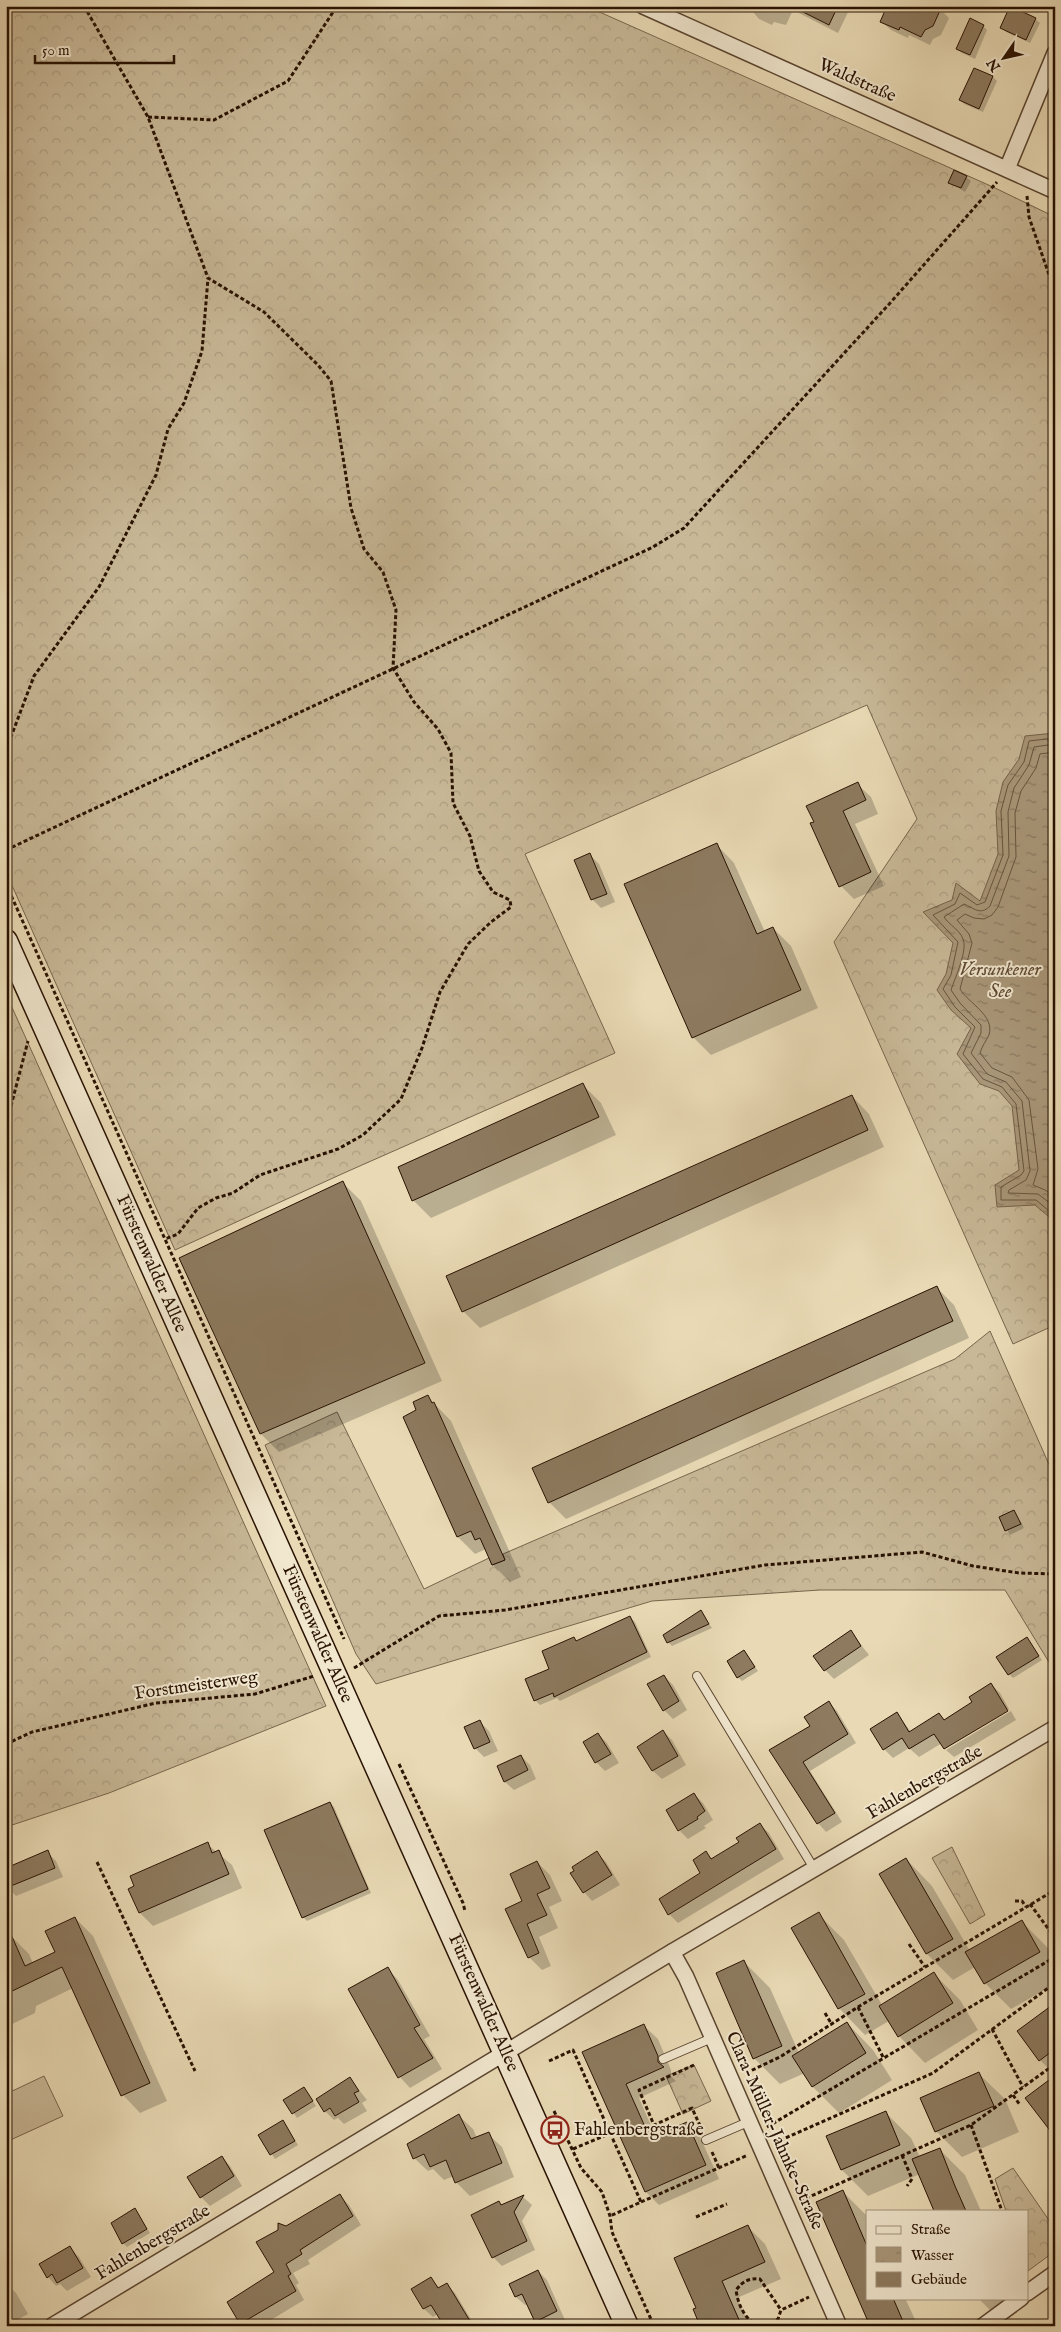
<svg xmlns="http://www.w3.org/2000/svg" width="1061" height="2332" font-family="'IM FELL English',serif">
<defs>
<pattern id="forest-crowns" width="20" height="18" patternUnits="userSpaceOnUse" patternTransform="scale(1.25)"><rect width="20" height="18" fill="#c8b897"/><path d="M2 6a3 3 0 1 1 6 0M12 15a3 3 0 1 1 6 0" fill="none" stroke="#ac9d80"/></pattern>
<pattern id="water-ripples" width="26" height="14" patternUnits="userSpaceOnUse" patternTransform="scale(1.25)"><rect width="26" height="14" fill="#a89678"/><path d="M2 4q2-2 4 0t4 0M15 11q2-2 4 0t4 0" fill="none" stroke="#897960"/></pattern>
</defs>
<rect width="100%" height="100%" fill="#e9dab5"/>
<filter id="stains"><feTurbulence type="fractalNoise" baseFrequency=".004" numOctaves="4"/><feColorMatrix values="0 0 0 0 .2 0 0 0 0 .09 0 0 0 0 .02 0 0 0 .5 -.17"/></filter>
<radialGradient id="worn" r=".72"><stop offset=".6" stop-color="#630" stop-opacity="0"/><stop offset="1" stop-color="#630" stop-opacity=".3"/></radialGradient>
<!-- forest -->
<g fill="url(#forest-crowns)" stroke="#78654c">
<polygon points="6,6 586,6 993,187 1055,217 1055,1325 1013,1344 834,942 917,819 867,705 525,854 615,1053 344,1173 175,1250 6,872"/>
<polygon points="6,994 326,1706 109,1793 6,1827"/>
<polygon points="990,1331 1055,1478 1055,1672 1005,1590 820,1590 652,1601 376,1684 356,1654 265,1445 337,1412 424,1589 489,1558 492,1565 505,1560 503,1554 955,1359"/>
<polygon points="952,1847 985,1915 970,1924 932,1858"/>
<polygon points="694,2065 711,2101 683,2114 666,2076"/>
<polygon points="1013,2168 1055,2229 1055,2251 1028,2271 1027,2211 1006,2211 995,2179"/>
</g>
<!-- garden -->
<polygon fill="#c8b897" stroke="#78654c" points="44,2076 63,2116 6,2142 6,2094"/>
<!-- water -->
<polygon fill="url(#water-ripples)" stroke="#756149" points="1055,733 1055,1222 1035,1205 997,1207 995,1185 1019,1170 1012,1106 999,1091 980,1084 957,1054 971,1028 951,1010 937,990 946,974 953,943 923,912 952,900 956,883 980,901 998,854 996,811 1003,782 1019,759 1025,736"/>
<!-- shadow -->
<g fill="#0003">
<polygon points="748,6 851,6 838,33 793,10 786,25 774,22 772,25 759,19"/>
<polygon points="940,9 949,18 941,35 933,39 930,45 909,35 908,38 891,30 882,22"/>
<polygon points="1035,19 1040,23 1030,43 1006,32 1002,27"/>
<polygon points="983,26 987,30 975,59 962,53 957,49"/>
<polygon points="974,69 993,77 997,81 983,112 964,104 960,100"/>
<polygon points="966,177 971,181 965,192 950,182"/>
<polygon points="857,784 871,797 878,814 855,824 884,886 854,899 841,886 815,822"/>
<polygon points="717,845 734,863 765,932 773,928 791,946 818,1008 711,1055 693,1037"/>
<polygon points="590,855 599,864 615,902 601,908 592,899 576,861"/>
<polygon points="583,1085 601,1103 616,1135 431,1218 413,1200 399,1168"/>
<polygon points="852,1096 869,1114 884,1147 480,1328 463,1311"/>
<polygon points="343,1183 361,1201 442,1381 279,1452 261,1434"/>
<polygon points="937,1288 954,1305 969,1338 566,1519 549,1502"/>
<polygon points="427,1396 451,1421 521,1577 510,1582 493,1565 486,1549 475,1554 458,1537 404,1417 418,1411"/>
<polygon points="1014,1512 1024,1528 1010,1535 1000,1518"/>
<polygon points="701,1612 712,1628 672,1646 668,1642"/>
<polygon points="630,1617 635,1622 651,1657 560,1701 557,1698 540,1705 535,1700 550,1669 574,1639 577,1642"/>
<polygon points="851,1632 869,1655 834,1679 825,1670"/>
<polygon points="1027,1639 1042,1660 1013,1678 1009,1674"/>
<polygon points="744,1652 758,1671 742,1681 738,1677"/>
<polygon points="664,1676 673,1685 687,1710 673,1719 664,1710"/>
<polygon points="991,1684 1000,1693 1009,1709 945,1749 942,1743 919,1757 909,1748 893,1758 884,1749 897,1713 911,1732 939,1714 945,1720 974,1702"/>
<polygon points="829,1703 837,1711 856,1743 810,1771 842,1822 826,1832 818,1823 771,1751 811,1727"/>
<polygon points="1011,1711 1016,1720 954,1757 946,1750"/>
<polygon points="480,1722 489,1731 498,1751 484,1757 475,1748"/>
<polygon points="663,1731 672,1740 686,1765 662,1779 653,1771 639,1747"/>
<polygon points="598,1734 607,1743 619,1763 605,1771 596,1762"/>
<polygon points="521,1756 530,1765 536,1779 514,1790 505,1782"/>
<polygon points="694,1794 703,1803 713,1820 704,1826 706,1828 688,1839 679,1830"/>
<polygon points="330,1803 334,1807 371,1893 307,1921 303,1917"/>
<polygon points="760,1825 769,1833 784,1859 678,1923 669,1914 702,1874 706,1853 712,1859 740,1842"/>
<polygon points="207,1844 232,1865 242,1888 153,1926 140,1913 130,1890"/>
<polygon points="47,1852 56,1861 63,1877 16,1896 7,1887"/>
<polygon points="597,1853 606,1862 620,1885 592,1901 584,1892"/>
<polygon points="906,1859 932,1886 970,1951 1021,1921 1047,1947 1055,1960 1055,1984 1011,2009 985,1983 975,1967 953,1980 927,1954 880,1874"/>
<polygon points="537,1862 550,1875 562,1901 549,1907 558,1928 539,1937 551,1966 542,1970 529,1957 524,1901"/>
<polygon points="818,1914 844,1940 882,2005 933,1973 960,2000 978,2030 925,2063 899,2036 889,2021 865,2035 839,2008 793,1929"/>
<polygon points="75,1918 93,1936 167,2101 140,2113 123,2095 73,1988 36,2006 35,2013 6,2027 6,1939 11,1936 29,1954 33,1963 57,1953"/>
<polygon points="744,1962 770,1988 799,2053 847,2023 873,2050 892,2080 839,2113 813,2087 805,2073 780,2084 754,2058"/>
<polygon points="388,1969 398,1980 430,2036 424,2039 442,2069 410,2088 400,2077 349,1990"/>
<polygon points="1055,2004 1055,2075 1040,2060"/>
<polygon points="644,2026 658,2039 671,2070 671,2076 676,2081 639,2098 656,2137 687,2123 700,2137 719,2179 659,2205 646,2192 584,2052"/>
<polygon points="978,2073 1005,2099 1019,2132 962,2157 936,2131"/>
<polygon points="350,2079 367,2100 362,2103 367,2111 344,2124 338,2118 334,2120 325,2111"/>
<polygon points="304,2088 316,2106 297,2118 285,2100"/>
<polygon points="885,2112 911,2138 920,2157 939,2149 965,2175 981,2211 936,2211 920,2174 868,2196 842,2170 828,2137"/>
<polygon points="459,2116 473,2129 477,2138 488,2134 502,2147 514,2177 470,2196 456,2182 454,2176 444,2180 433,2169 428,2171 414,2158"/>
<polygon points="283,2121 298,2145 275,2159 260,2136"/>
<polygon points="222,2157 230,2166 242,2186 210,2206 201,2197"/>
<polygon points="843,2192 867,2216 867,2298 905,2298 918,2326 872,2326"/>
<polygon points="340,2196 349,2205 361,2225 308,2260 310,2264 293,2273 299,2283 296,2285 304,2300 261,2326 243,2326 229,2302 276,2273"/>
<polygon points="523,2197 532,2205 522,2221 535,2250 502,2266 493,2257 502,2206"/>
<polygon points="135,2210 150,2233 127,2247 123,2243"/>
<polygon points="748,2227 765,2244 781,2279 737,2298 750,2326 689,2326 700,2321"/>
<polygon points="70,2248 79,2257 91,2277 67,2291 60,2284 56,2286 48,2277"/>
<polygon points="538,2271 547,2280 565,2320 553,2326 541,2326 536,2321 528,2304 525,2305 516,2297 510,2285"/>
<polygon points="431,2279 440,2288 446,2284 455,2293 475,2326 445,2326 438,2314 433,2317 424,2309 413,2290"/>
<polygon points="7,2284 16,2293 28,2314 6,2326"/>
<polygon points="978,2298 1018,2298 1022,2308 998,2318"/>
<polygon points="1055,2319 1055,2326 1046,2326"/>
</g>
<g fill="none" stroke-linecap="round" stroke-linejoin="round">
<!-- shore -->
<g stroke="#68543d" stroke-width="1">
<polyline points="1055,738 1029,741 1024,762 1008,785 1001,811 1003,855 985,902 977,905 960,893 955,904 933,915 958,942 951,975 943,989 955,1007 975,1027 963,1054 983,1079 1002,1087 1016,1104 1024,1171 1021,1175 1001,1187 1001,1200 1036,1200 1055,1216"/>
<path d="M1055,744L1034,747L1029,765L1014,788L1008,812L1009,856L990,906C980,916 974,908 964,904L944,917C949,925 960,930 963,939C968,950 955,978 951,990L960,1003L981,1025V1033L971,1053L987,1074L1006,1082L1022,1101L1030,1171L1026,1180L1009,1190L1008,1193L1038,1194L1055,1207"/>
<path d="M1055,752L1040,754L1036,768L1021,791L1015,813L1016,857L998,907L992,915L984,919L974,918L965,914L957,920L969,934L972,943L960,989C968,1003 995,1015 989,1035C986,1041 982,1046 980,1053L992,1068L1012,1077L1029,1100L1038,1169L1033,1185L1045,1190L1055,1197"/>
</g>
</g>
<!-- building -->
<g fill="#8d7a5f" stroke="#291202">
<polygon points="791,6 838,6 829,25"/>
<polygon points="887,6 942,6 933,26 925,30 921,37 900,27 899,30 880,22"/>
<polygon points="1010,6 1036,18 1026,40 1000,28"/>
<polygon points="970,18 984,25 970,55 956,49"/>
<polygon points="974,68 993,76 979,109 959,100"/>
<polygon points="954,170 967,176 961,188 948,183"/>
<polygon points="858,782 866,800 843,811 871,872 839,887 810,823 814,822 806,806"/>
<polygon points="717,843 757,934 773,927 801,990 692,1038 624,884"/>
<polygon points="590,853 607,894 591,900 574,860"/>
<polygon points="583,1083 599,1117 412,1201 398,1167"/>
<polygon points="852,1095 868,1130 462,1312 446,1276"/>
<polygon points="343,1181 425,1363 260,1434 179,1258"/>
<polygon points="937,1286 953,1321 548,1503 532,1468"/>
<polygon points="428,1395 432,1403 434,1402 505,1560 492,1565 480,1538 475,1540 471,1531 457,1537 403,1417 416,1410 413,1402"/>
<polygon points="1014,1510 1021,1524 1005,1531 999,1517"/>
<polygon points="701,1610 709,1624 667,1643 663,1635"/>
<polygon points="630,1616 647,1652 554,1697 553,1693 534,1701 525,1679 549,1669 542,1651 574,1637 576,1641"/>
<polygon points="851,1630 861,1646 824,1671 813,1656"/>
<polygon points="1027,1637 1039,1656 1008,1675 996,1657"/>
<polygon points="744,1650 755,1667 737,1678 727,1661"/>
<polygon points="664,1675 679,1701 663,1711 647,1684"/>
<polygon points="991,1683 1008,1711 944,1749 934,1734 909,1749 902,1738 883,1750 870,1729 897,1712 909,1732 939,1713 944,1720 972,1702 969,1697"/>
<polygon points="829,1701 848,1734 803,1762 835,1813 817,1824 769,1750 810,1726 804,1717"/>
<polygon points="480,1720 490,1742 474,1749 464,1727"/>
<polygon points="663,1730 678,1756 652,1771 637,1747"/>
<polygon points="598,1733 611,1754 595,1763 583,1742"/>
<polygon points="521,1755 528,1770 504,1782 497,1766"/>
<polygon points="694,1793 705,1811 697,1817 698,1819 678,1831 666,1810"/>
<polygon points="330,1802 368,1889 302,1918 264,1830"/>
<polygon points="760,1823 776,1849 668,1915 659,1899 700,1873 693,1860 706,1851 711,1859 739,1842 736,1838"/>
<polygon points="208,1842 212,1853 219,1850 229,1874 139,1913 128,1889 134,1886 130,1876"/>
<polygon points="48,1850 55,1868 6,1888 6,1868"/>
<polygon points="597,1851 612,1875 583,1893 570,1873 574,1871 572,1867"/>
<polygon points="906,1858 953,1939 926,1954 879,1874"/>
<polygon points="537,1861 550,1888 537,1894 547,1915 527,1924 539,1953 528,1958 505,1909 522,1901 510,1874"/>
<polygon points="819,1912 865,1994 838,2009 791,1928"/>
<polygon points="75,1917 150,2083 121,2096 62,1967 6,1994 6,1923 25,1966 55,1952 45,1931"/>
<polygon points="1022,1920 1040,1952 984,1984 965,1952"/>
<polygon points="744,1960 782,2046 753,2059 716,1973"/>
<polygon points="388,1967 420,2025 414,2028 433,2058 398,2078 348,1989"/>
<polygon points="934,1972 953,2003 898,2037 879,2006"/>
<polygon points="1055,2003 1055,2049 1039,2061 1017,2031"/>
<polygon points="847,2022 866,2053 812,2087 792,2056"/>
<polygon points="644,2024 658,2056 658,2062 664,2067 626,2084 650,2138 687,2122 706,2165 645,2192 582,2052"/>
<polygon points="979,2072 994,2106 935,2132 920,2098"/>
<polygon points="350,2077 359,2091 354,2093 359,2102 335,2116 330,2108 324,2112 316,2099"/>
<polygon points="1049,2080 1055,2088 1055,2137 1025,2098"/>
<polygon points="304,2087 313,2101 292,2114 283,2100"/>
<polygon points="886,2111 900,2145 841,2170 826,2136"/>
<polygon points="459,2114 471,2139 489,2132 502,2163 455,2183 446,2160 430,2167 424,2154 413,2159 407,2144"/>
<polygon points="283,2120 295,2141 270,2155 258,2135"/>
<polygon points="940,2148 955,2186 966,2211 934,2211 912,2159"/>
<polygon points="222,2156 234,2176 200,2198 187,2177"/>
<polygon points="843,2190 867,2246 867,2298 893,2298 905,2326 870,2326 816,2202"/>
<polygon points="340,2194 353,2216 300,2250 302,2254 286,2264 291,2274 288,2276 296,2291 240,2324 227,2302 274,2272 256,2242 278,2230 278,2223 286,2226"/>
<polygon points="524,2195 514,2212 527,2241 492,2258 471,2215 499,2201 501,2205"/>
<polygon points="135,2208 147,2229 122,2244 111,2223"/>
<polygon points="748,2225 765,2262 722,2281 740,2322 731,2326 700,2326 693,2309 696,2308 674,2258"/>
<polygon points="70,2246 83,2268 57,2283 52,2274 47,2278 39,2264"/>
<polygon points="538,2270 557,2311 535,2322 522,2294 515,2297 509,2284"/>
<polygon points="431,2277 438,2288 447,2283 473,2326 444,2326 431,2305 423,2309 411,2289"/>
</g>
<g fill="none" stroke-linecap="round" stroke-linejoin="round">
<!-- service casing -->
<g stroke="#59442f" stroke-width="10">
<g id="service">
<polyline points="697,1676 815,1870"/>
<polyline points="663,2059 712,2038"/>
<polyline points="706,2140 748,2122"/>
</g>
</g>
<!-- minor casing -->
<g stroke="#59442f" stroke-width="18">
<g id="minor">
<polyline points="643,6 1055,191"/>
<polyline points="1007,169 1055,53"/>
<polyline points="672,1952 686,1977 839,2326"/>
<polyline points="1027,2293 1055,2273"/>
<polyline points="52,2326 672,1952 1055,1728"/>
<polyline points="983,2326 1021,2298"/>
</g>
</g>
<!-- secondary casing -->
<g stroke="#291202" stroke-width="25">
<polyline id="secondary" points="6,941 627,2326"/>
</g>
<!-- path -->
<g stroke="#291202" stroke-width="3" stroke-dasharray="4 2.5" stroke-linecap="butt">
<polyline points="84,6 148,117 208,278 264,312 318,365 331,381 351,508 364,549 383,572 396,610 393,668 414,702 438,729 451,753 453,803 470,836 479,871 493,892 510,900 511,907 491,922 468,944 440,992 422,1048 401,1099 363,1135 338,1149 260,1175 233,1193 216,1198 198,1208 178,1234 165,1239"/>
<polyline points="148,117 214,120 288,81 337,6"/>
<polyline points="1027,196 1029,217 1055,292"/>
<polyline points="6,750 34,676 99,587 156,475 168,429 184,403 202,351 208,278"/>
<polyline points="6,843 9,848"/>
<polyline points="6,850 653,547 684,528 891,302 997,182"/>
<polyline points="6,884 344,1639"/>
<polyline points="6,1125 28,1041"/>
<polyline points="354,1668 439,1616 505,1610 765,1565 922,1552 973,1566 1019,1573 1055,1574"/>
<polyline points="6,1744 32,1732 156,1703 255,1694 314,1676"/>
<polyline points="399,1764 463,1903 465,1911"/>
<polyline points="97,1862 195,2071"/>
<polyline points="1015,1901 1022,1901 1026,1907"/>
<polyline points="1030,1904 1055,1938"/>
<polyline points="909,1944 925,1967"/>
<polyline points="858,2007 883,2057"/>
<polyline points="825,2013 832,2025"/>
<polyline points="992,2029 1023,2087"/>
<polyline points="549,2061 573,2050 641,2202 610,2216"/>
<polyline points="694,2065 639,2090 654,2125 692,2108 702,2130"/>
<polyline points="746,2073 780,2057 858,2007 1055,1890"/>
<polyline points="1013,2095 1020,2105"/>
<polyline points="554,2111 581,2168 602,2192 610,2216 612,2232 654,2326"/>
<polyline points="971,2125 1002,2211"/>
<polyline points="767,2127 1055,1957"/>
<polyline points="774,2143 933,2073 1055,1983"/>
<polyline points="573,2149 611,2133"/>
<polyline points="712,2152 719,2168"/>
<polyline points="902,2155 912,2179 907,2186"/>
<polyline points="800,2201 971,2125 1055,2064"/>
<polyline points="641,2202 748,2155"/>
<polyline points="696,2217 727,2204"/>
<path d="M759,2326C745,2320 738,2305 736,2290C743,2281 749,2278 760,2279L781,2310"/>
<polyline points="765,2326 778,2319 781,2310 809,2297"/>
</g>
<!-- service -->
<use href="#service" stroke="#f1e7cf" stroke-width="8"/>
<!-- minor -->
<use href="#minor" stroke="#f1e7cf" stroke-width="15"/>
<!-- secondary -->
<use href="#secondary" stroke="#f1e7cf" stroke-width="22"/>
</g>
<!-- icons -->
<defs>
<g id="bus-ring" transform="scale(1.4375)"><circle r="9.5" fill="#f1e7cf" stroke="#8f2418" stroke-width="1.5"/><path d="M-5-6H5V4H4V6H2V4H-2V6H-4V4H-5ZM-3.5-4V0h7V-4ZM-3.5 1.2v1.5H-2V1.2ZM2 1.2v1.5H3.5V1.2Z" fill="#8f2418"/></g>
</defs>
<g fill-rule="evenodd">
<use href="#bus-ring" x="555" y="2130"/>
</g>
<g text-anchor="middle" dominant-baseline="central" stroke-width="4" stroke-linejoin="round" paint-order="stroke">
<!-- street labels -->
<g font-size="18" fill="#291202" stroke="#f1e7cf">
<text transform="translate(857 81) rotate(24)">Waldstraße</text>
<text transform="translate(151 1264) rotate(66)">Fürstenwalder Allee</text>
<text transform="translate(317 1634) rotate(66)">Fürstenwalder Allee</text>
<text transform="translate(196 1686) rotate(-8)">Forstmeisterweg</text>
<text transform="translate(925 1783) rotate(-30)">Fahlenbergstraße</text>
<text transform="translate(483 2003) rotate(66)">Fürstenwalder Allee</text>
<text transform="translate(774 2131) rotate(66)">Clara-Müller-Jahnke-Straße</text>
<text transform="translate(153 2243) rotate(-31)">Fahlenbergstraße</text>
</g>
<!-- poi labels -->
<g font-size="18" fill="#291202" stroke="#f1e7cf" text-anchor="start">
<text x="574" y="2130">Fahlenbergstraße</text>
</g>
<!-- water labels -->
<g font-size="19" font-style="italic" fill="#5c4731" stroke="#f1e7cf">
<text x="1000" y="970">Versunkener<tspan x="1000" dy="22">See</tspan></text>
</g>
</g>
<!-- margin -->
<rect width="1061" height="2332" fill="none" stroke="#e9dab5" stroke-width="25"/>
<rect x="8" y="8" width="1046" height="2317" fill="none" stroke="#291202" stroke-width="2.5"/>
<rect x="12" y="12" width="1036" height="2307" fill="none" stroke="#291202"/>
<!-- legend -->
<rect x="866" y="2210" width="162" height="90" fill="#f1e7cf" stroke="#a1927d"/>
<rect x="876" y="2226" width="25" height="8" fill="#f1e7cf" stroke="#a1927d"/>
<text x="911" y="2234" font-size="15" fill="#291202">Straße</text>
<rect x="876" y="2247" width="25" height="15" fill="url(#water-ripples)" stroke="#a1927d"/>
<text x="911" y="2260" font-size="15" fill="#291202">Wasser</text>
<rect x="876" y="2272" width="25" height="15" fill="#8d7a5f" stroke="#a1927d"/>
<text x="911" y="2284" font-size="15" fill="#291202">Gebäude</text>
<!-- north arrow -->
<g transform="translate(1004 58) rotate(236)" stroke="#f1e7cf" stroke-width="4" paint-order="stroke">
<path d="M0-4L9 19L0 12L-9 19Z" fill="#291202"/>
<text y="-8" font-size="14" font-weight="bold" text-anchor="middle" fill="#291202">N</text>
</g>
<!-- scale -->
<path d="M35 55v8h139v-8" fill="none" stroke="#291202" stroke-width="2.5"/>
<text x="42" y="55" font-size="15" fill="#291202" stroke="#f1e7cf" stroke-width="4" paint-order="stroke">50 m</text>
<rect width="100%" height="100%" filter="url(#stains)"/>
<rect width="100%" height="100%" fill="url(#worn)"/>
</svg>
